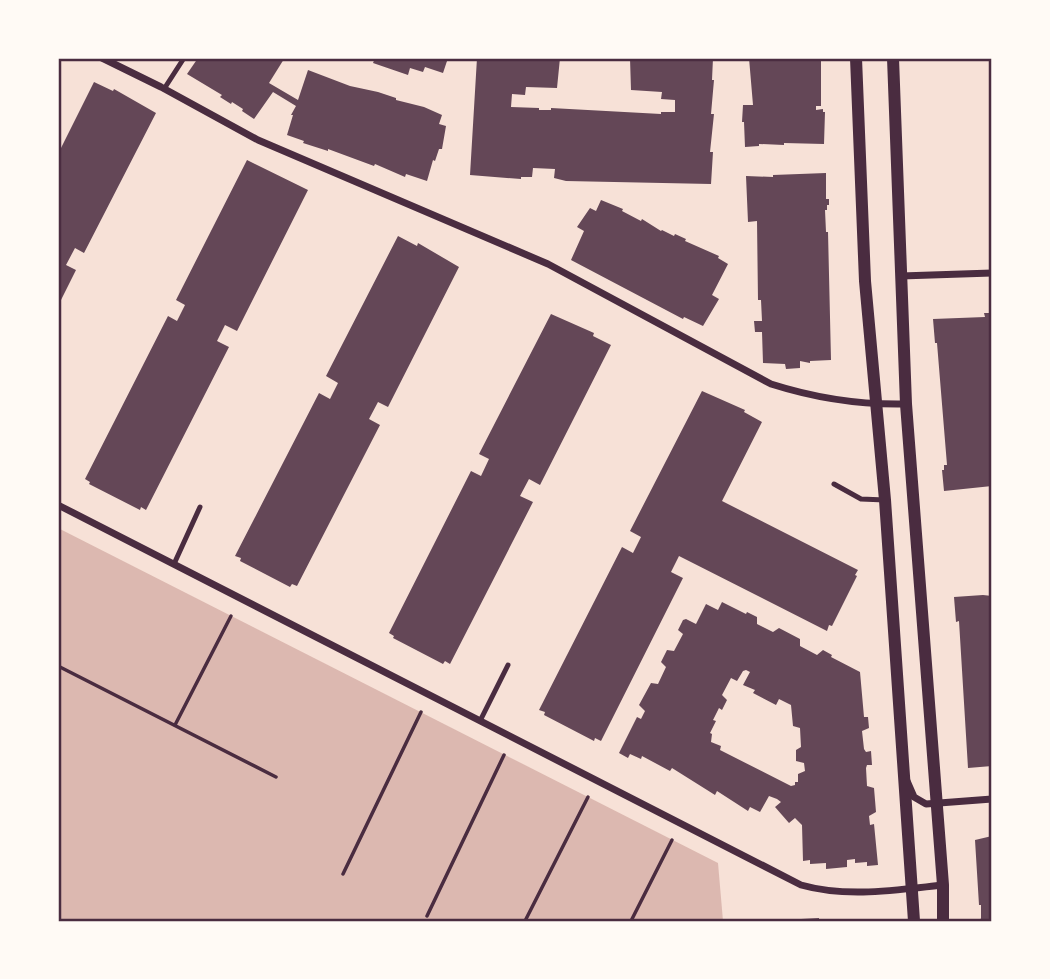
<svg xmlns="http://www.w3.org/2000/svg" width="1050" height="979" font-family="Barlow,sans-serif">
<rect width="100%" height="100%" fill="#f7e1d7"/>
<!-- water -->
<polygon fill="#dcb8b0" points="58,528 718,863 723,921 58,921"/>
<!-- building -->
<g fill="#644757" fill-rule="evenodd">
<polygon points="198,58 282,58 284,59 269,83 298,100 308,70 350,86 378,92 396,98 396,100 424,107 442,115 439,124 446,126 442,149 439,149 435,161 433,160 427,181 406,174 405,177 375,164 374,166 328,149 328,151 303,143 304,141 287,135 293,115 291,115 296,106 273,92 254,119 242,111 243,109 232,102 231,104 220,97 222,95 187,74"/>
<polygon points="375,58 448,58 443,73 425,67 423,72 410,68 408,75 373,63"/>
<polygon points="477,58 560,58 557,88 526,87 525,95 512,94 511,107 539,108 539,110 551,110 551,108 661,114 661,112 675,112 675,100 661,99 662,92 631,90 630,58 713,58 712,80 714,80 711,114 714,114 710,152 713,152 711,184 566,181 554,178 555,169 533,168 532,177 521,177 521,179 470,175"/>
<polygon points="749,58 821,58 821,106 816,106 816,110 823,109 823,112 825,112 824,144 784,143 784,145 759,144 759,146 745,147 744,122 742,122 743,105 753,105"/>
<polygon points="94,82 113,91 114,89 156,113 84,253 75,248 66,265 76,270 58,306 58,154"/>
<polygon points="247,160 308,190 237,331 225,325 217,341 229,347 146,510 141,507 140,510 89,484 90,482 85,479 168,316 177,321 185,305 176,300"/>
<polygon points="826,173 826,199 829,199 829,205 827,205 827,210 825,210 826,232 828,232 831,360 810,361 810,363 800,361 800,368 786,369 785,364 763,363 762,332 755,332 754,321 762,321 761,300 758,300 757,221 748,222 746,176 773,177 773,175"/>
<polygon points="601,200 623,209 622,211 641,221 642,219 661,231 662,230 674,236 675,234 686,239 685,241 719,256 718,258 728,264 712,295 719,299 703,326 684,317 683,319 571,260 584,231 577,227 590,208 596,211"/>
<polygon points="398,236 417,246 418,243 459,267 388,407 378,402 369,419 380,425 297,586 292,584 290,587 240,561 241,558 235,556 319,393 330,399 338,383 326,376"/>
<polygon points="984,313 992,313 992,486 944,491 942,470 944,470 944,465 947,465 937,343 935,343 933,319 985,317"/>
<polygon points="551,314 594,333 593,336 611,345 540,485 529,479 520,496 533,502 450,664 445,661 443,664 393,638 394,636 389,633 471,471 481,476 489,459 479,454"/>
<polygon points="702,391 745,410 744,412 762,422 722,501 858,570 855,575 857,576 832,626 829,625 827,631 679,556 671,572 683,578 601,741 595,738 594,741 544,715 545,712 539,710 622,547 633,553 641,537 630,531"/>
<polygon points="983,595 992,596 992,766 968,768 959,621 956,622 954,597"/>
<path d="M722,602L746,614L747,612L757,617V624L773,632L779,628L800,639V646L817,655L823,650L832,655L831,657L860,672L864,717H868L869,728L862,731L864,749L866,752L871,751L872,765H867L866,768L867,786L874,788L876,812L869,816L870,825L874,824L878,865L867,866V862L855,863V859L847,860V867L826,869V863L810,864V860L803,861L802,825L795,818L789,823L775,807L781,802L777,799L769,796L760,812L750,807L748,811L717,791L715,795L672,768L670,771L642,756L641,759L630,754L628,758L619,753L637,717L641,719L645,711L639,705L651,683L658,684L666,667L661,662L667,650L674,651L683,634L678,630L683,620L686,619L696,624L706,604L718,610ZM746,670L750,672L743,685L755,690L753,693L776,705L779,699L791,705L793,726L800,728L801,747L796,750V761L804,763L805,771L798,774V782H795V785L791,786L720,750L721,746L711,742L712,734L710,733L716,721L713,720L719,708L722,710L727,700L722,695L731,678L737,681L743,671Z"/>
<polygon points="992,836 992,921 980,921 981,918 981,905 979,905 975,840"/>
<polygon points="819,918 819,921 801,921 801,919"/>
</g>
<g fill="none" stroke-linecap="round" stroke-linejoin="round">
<!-- path -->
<g stroke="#4a2c40" stroke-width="3.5">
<polyline points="58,666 276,777"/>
<polyline points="175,725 231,616"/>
<polyline points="343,874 421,712"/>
<polyline points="427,916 504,755"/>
<polyline points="525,921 588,797"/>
<polyline points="631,921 672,840"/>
</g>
<!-- service -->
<g stroke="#4a2c40" stroke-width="5">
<polyline points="164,89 184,58"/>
<polyline points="834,484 861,499 885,500"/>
<polyline points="174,564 200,507"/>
<polyline points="480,721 508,665"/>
</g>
<!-- minor -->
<g stroke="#4a2c40" stroke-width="7">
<path d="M102,58L161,87L258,140L548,264L771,384C815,398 860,405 906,404"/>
<polyline points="901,276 992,273"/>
<path d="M58,505L801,885C847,898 896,890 943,885"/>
<polyline points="907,781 914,797 926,804 992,799"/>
</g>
<!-- tertiary -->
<g stroke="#4a2c40" stroke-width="12">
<polyline points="856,58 865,281 885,500 914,921"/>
<polyline points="893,58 906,404 943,885 943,921"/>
</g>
</g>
<!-- border -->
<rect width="1050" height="979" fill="none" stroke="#fffaf5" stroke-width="119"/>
<rect x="60" y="60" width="930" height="860" fill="none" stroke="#4a2c40" stroke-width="2.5"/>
</svg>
